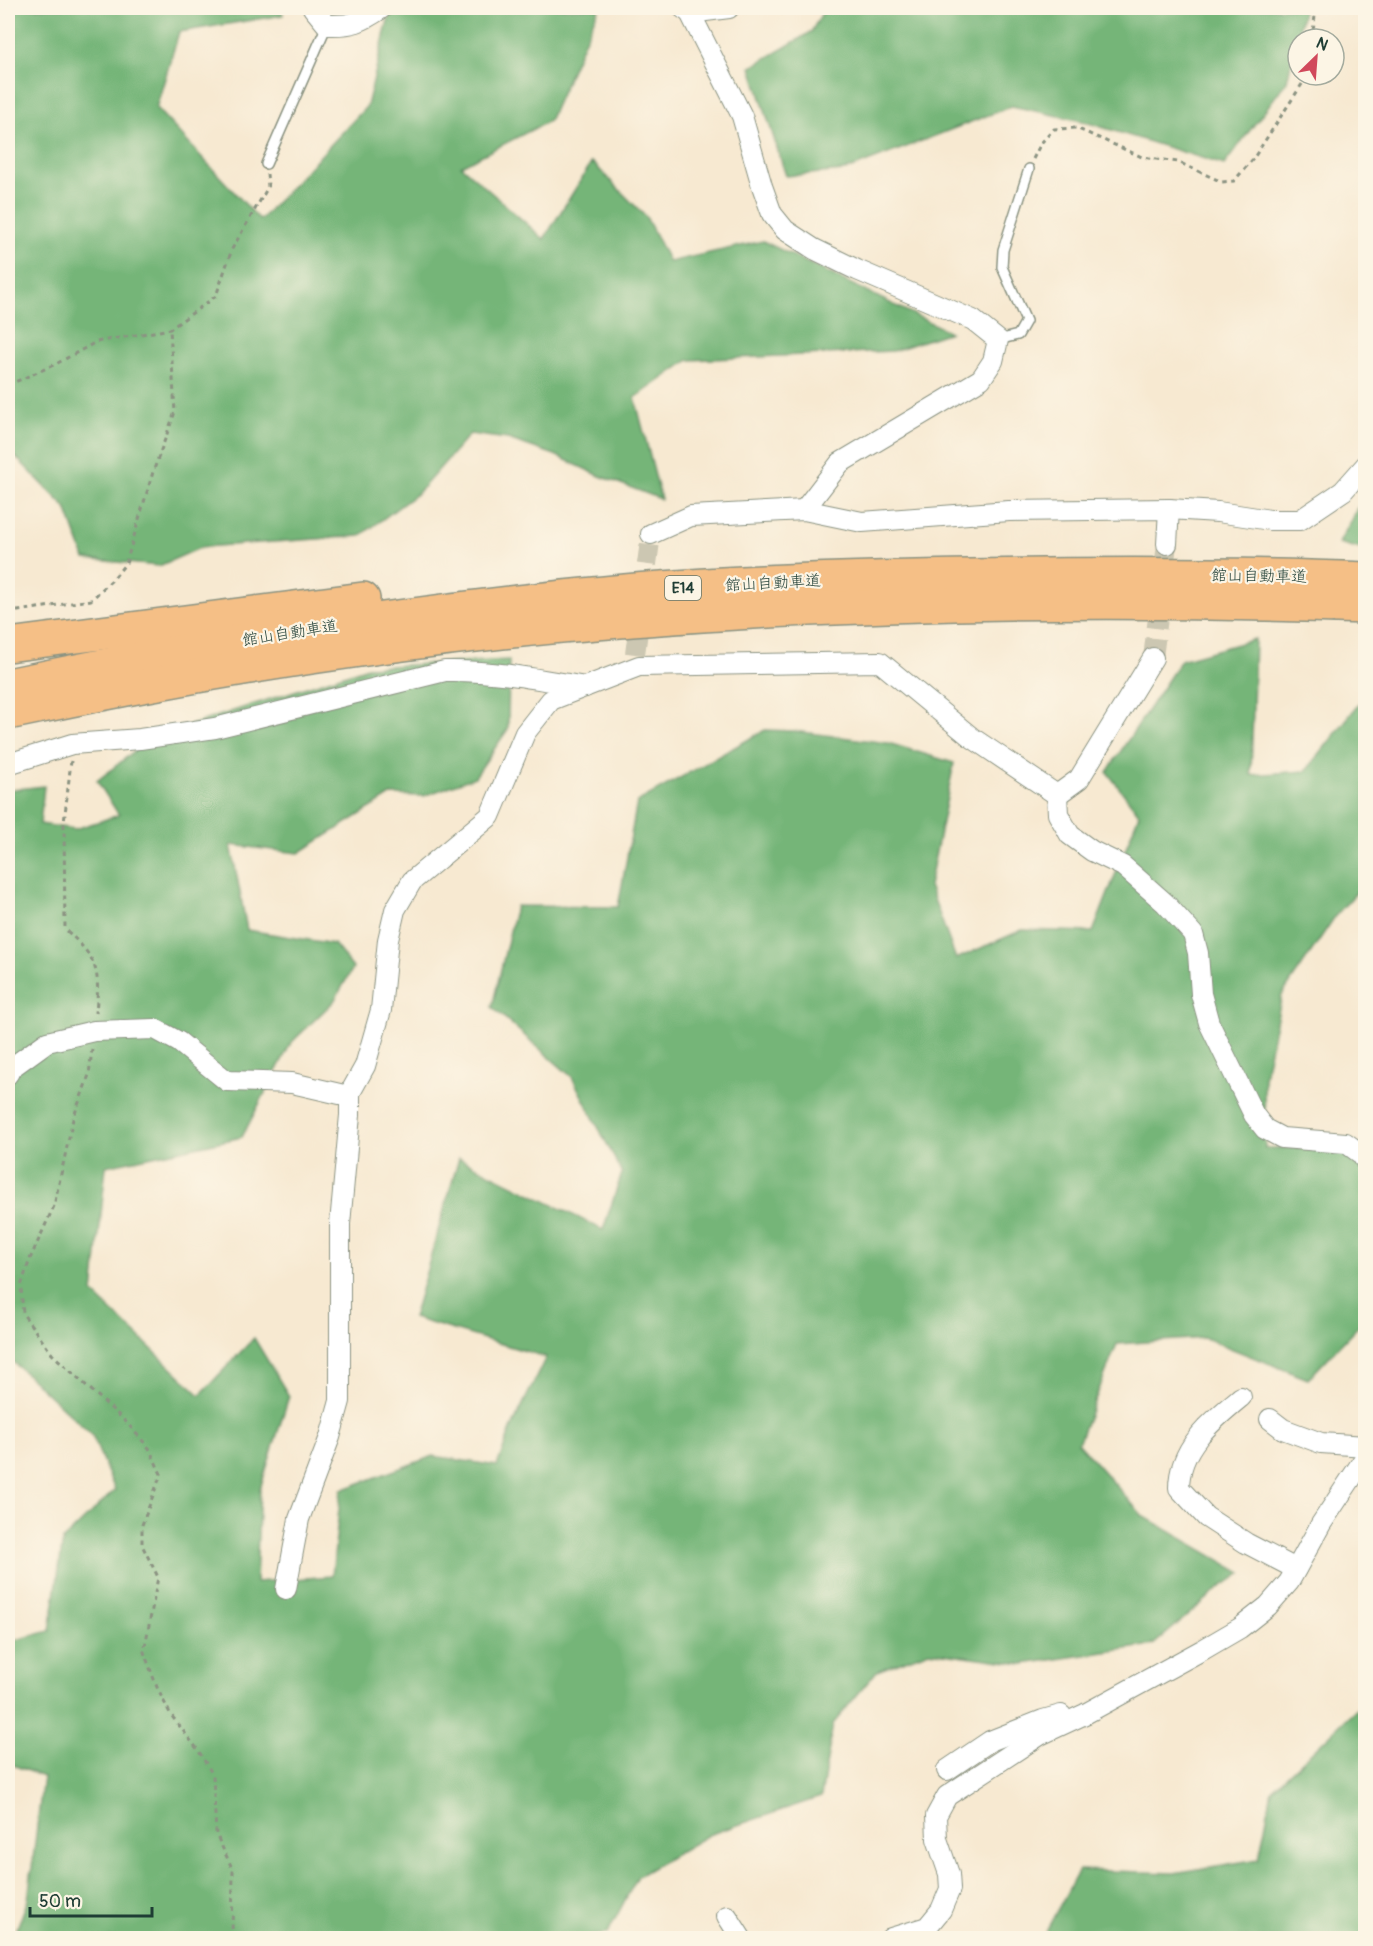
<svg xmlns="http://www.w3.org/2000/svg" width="1373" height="1946" font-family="Pangolin,'Klee One',sans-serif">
<rect width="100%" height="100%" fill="#fcf5e5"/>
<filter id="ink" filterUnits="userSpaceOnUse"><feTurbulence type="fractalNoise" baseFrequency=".0167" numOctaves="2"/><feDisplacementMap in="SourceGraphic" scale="12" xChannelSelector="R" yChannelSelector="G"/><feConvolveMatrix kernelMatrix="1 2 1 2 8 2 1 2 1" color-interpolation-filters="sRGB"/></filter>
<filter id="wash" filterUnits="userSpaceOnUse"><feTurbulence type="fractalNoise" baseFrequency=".008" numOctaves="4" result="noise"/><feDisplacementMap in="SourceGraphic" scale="24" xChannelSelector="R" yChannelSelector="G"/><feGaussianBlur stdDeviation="1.35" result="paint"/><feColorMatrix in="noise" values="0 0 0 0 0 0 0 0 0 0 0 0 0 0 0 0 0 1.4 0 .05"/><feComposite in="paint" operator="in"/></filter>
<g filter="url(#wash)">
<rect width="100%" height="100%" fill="#f7e9d1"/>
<!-- forest -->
<g fill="#74b578" stroke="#4a7956" stroke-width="1.5">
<polygon points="8,8 281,8 283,15 179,32 156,108 260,220 367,106 391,8 599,8 549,121 461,166 544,239 592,162 646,217 669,262 763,241 950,332 893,351 689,360 635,398 661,499 600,476 555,455 508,439 470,434 419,492 360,536 202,547 159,566 85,559 66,508 8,449"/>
<polygon points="825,8 1304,8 1287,81 1224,165 1082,121 1012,106 844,171 786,176 751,67 811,32"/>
<polygon points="1365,495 1365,550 1339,543"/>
<polygon points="1255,639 1251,775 1306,771 1365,696 1365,894 1358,891 1336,915 1282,995 1264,1078 1265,1148 1365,1147 1365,1319 1308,1379 1205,1338 1117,1344 1078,1443 1143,1516 1242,1573 1221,1587 1153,1645 1023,1664 929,1651 877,1671 833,1724 821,1797 708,1835 638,1876 607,1934 572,1938 13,1938 28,1900 43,1777 8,1763 8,1642 50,1631 63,1540 115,1490 92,1435 11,1360 8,1361 8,790 44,786 40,824 75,829 119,815 97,781 151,738 368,667 509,660 508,729 475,777 424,796 391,795 299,853 231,845 247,930 334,944 353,968 334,1001 291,1043 242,1137 106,1166 93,1293 200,1395 254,1338 289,1396 260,1489 256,1582 332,1576 341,1490 433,1456 497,1466 511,1429 546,1357 413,1318 459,1158 603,1230 622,1173 572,1077 492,1007 516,906 618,907 637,802 765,730 794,731 888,743 954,763 929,886 956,959 1022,930 1093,932 1139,814 1107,772 1181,660"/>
<polygon points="1365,1701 1365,1938 1045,1938 1045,1933 1079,1870 1174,1873 1259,1859 1272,1790"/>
</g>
</g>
<g filter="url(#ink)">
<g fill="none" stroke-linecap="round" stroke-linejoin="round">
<!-- minor-tunnel -->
<g stroke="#ccc7b2" stroke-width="20" stroke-dasharray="20 10" stroke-linecap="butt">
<polyline points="635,654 651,534"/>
<polyline points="1153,658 1167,544"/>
</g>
<!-- service casing -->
<g stroke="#8b9382" stroke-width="12">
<g id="service">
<polyline points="266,164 327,25"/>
<polyline points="998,340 1018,335 1026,321 1002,267 1003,250 1029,169"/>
</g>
</g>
<!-- minor casing -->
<g stroke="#8b9382" stroke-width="22">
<g id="minor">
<path d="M313,8L327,25C352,26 362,22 382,8"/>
<polyline points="683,8 690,13 742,116 762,186 772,214 785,230 814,249 857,270 973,320 998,340 993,361 981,379 840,463 804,510"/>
<polyline points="690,13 729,8"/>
<polyline points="651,534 691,516 804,510 862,522 1009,511 1169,509 1218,512 1270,520 1300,520 1343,491 1366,465"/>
<polyline points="1167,544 1169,509"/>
<path d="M8,764L72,744L140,739L215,728L445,671C493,670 539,679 585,687"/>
<polyline points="1057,795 1058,814 1070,835 1092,851 1123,866 1165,903 1193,934 1198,953 1201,994 1209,1023 1254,1115 1265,1129 1282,1138 1346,1143 1361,1154 1366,1162"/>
<polyline points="1057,795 1079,779 1153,658"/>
<polyline points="8,1074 11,1068 47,1042 94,1031 155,1029 179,1042 227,1081 292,1083 344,1095 350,1093 365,1066 381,1010 388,940 395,910 412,881 490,816 525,733 551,700 639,666 880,662 971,737 1057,795"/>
<path d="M1241,1397C1212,1421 1179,1447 1179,1488L1206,1517L1246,1543L1296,1569"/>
<polyline points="1270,1419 1283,1429 1321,1443 1366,1446"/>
<polyline points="286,1589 299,1519 330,1437 340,1401 340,1224 350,1115 350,1093"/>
<polyline points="947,1770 990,1741 1043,1720 1061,1715"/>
<polyline points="727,1916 741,1938"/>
<polyline points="891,1938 927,1927 941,1910 950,1889 949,1874 937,1839 936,1816 947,1796 1040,1735 1085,1714 1204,1649 1240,1628 1268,1606 1289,1582 1321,1524 1366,1456"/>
</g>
</g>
<!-- motorway casing -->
<g stroke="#8b9382" stroke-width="36">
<g id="motorway">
<polyline points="8,645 363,599"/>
<path d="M8,685C211,642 417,610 625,591C763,579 904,576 1043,575C1151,574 1258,574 1366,579"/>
<path d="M8,713C213,669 422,636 632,620C876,601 1121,598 1366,607"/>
</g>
</g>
<!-- path -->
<g stroke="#8b9382" stroke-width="3" stroke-dasharray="4.5 4.5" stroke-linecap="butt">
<polyline points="1312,39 1316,8"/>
<polyline points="1033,159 1041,143 1054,129 1076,128 1142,157 1178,162 1222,182 1234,181 1253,159 1308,75"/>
<polyline points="8,385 56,364 96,342 170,329 216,296 232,249 268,187 267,174"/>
<polyline points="8,609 18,611 91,600 113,579 126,563 153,472 175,412 170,329"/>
<path d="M71,761L64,823L65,929C98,960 100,968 96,1013"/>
<polyline points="92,1049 89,1075 73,1119 54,1206 30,1259 21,1286 23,1314 52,1354 126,1422 149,1448 161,1474 142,1525 142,1545 158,1577 144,1652 158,1690 171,1715 198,1750 213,1775 216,1834 233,1870 232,1938"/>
</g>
<!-- service -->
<use href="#service" stroke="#fff" stroke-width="9"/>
<!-- minor -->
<use href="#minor" stroke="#fff" stroke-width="20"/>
<!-- motorway -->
<use href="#motorway" stroke="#f5bf86" stroke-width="33"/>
</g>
</g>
<g text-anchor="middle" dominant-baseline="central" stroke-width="4.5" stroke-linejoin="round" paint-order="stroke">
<!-- shield labels -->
<rect fill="#fcf5e5" stroke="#617469" stroke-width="1.5" x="665" y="576" width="36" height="24" rx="4.5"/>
<g font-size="15" font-weight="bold" fill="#1f3d34">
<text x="683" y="588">E14</text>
</g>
<!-- street labels -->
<g font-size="16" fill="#1f3d34" stroke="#fcf5e5">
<text transform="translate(1259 576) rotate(1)">館山自動車道</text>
<text transform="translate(773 583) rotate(-3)">館山自動車道</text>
<text transform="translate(290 633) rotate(-9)">館山自動車道</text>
</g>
</g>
<!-- margin -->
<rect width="1373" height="1946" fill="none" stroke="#fcf5e5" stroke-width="30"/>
<!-- north arrow -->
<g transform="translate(1316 57) rotate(25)"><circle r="28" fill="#fcf5e5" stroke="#a4ab9e" stroke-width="1.5"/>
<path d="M0-4.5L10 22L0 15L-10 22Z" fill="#d1495b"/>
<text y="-9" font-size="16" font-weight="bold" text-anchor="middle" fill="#1f3d34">N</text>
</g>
<!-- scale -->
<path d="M30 1907v9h122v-9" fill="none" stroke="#1f3d34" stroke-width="3"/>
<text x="39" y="1907" font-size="18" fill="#1f3d34" stroke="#fcf5e5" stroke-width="4.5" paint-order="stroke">50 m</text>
</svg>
